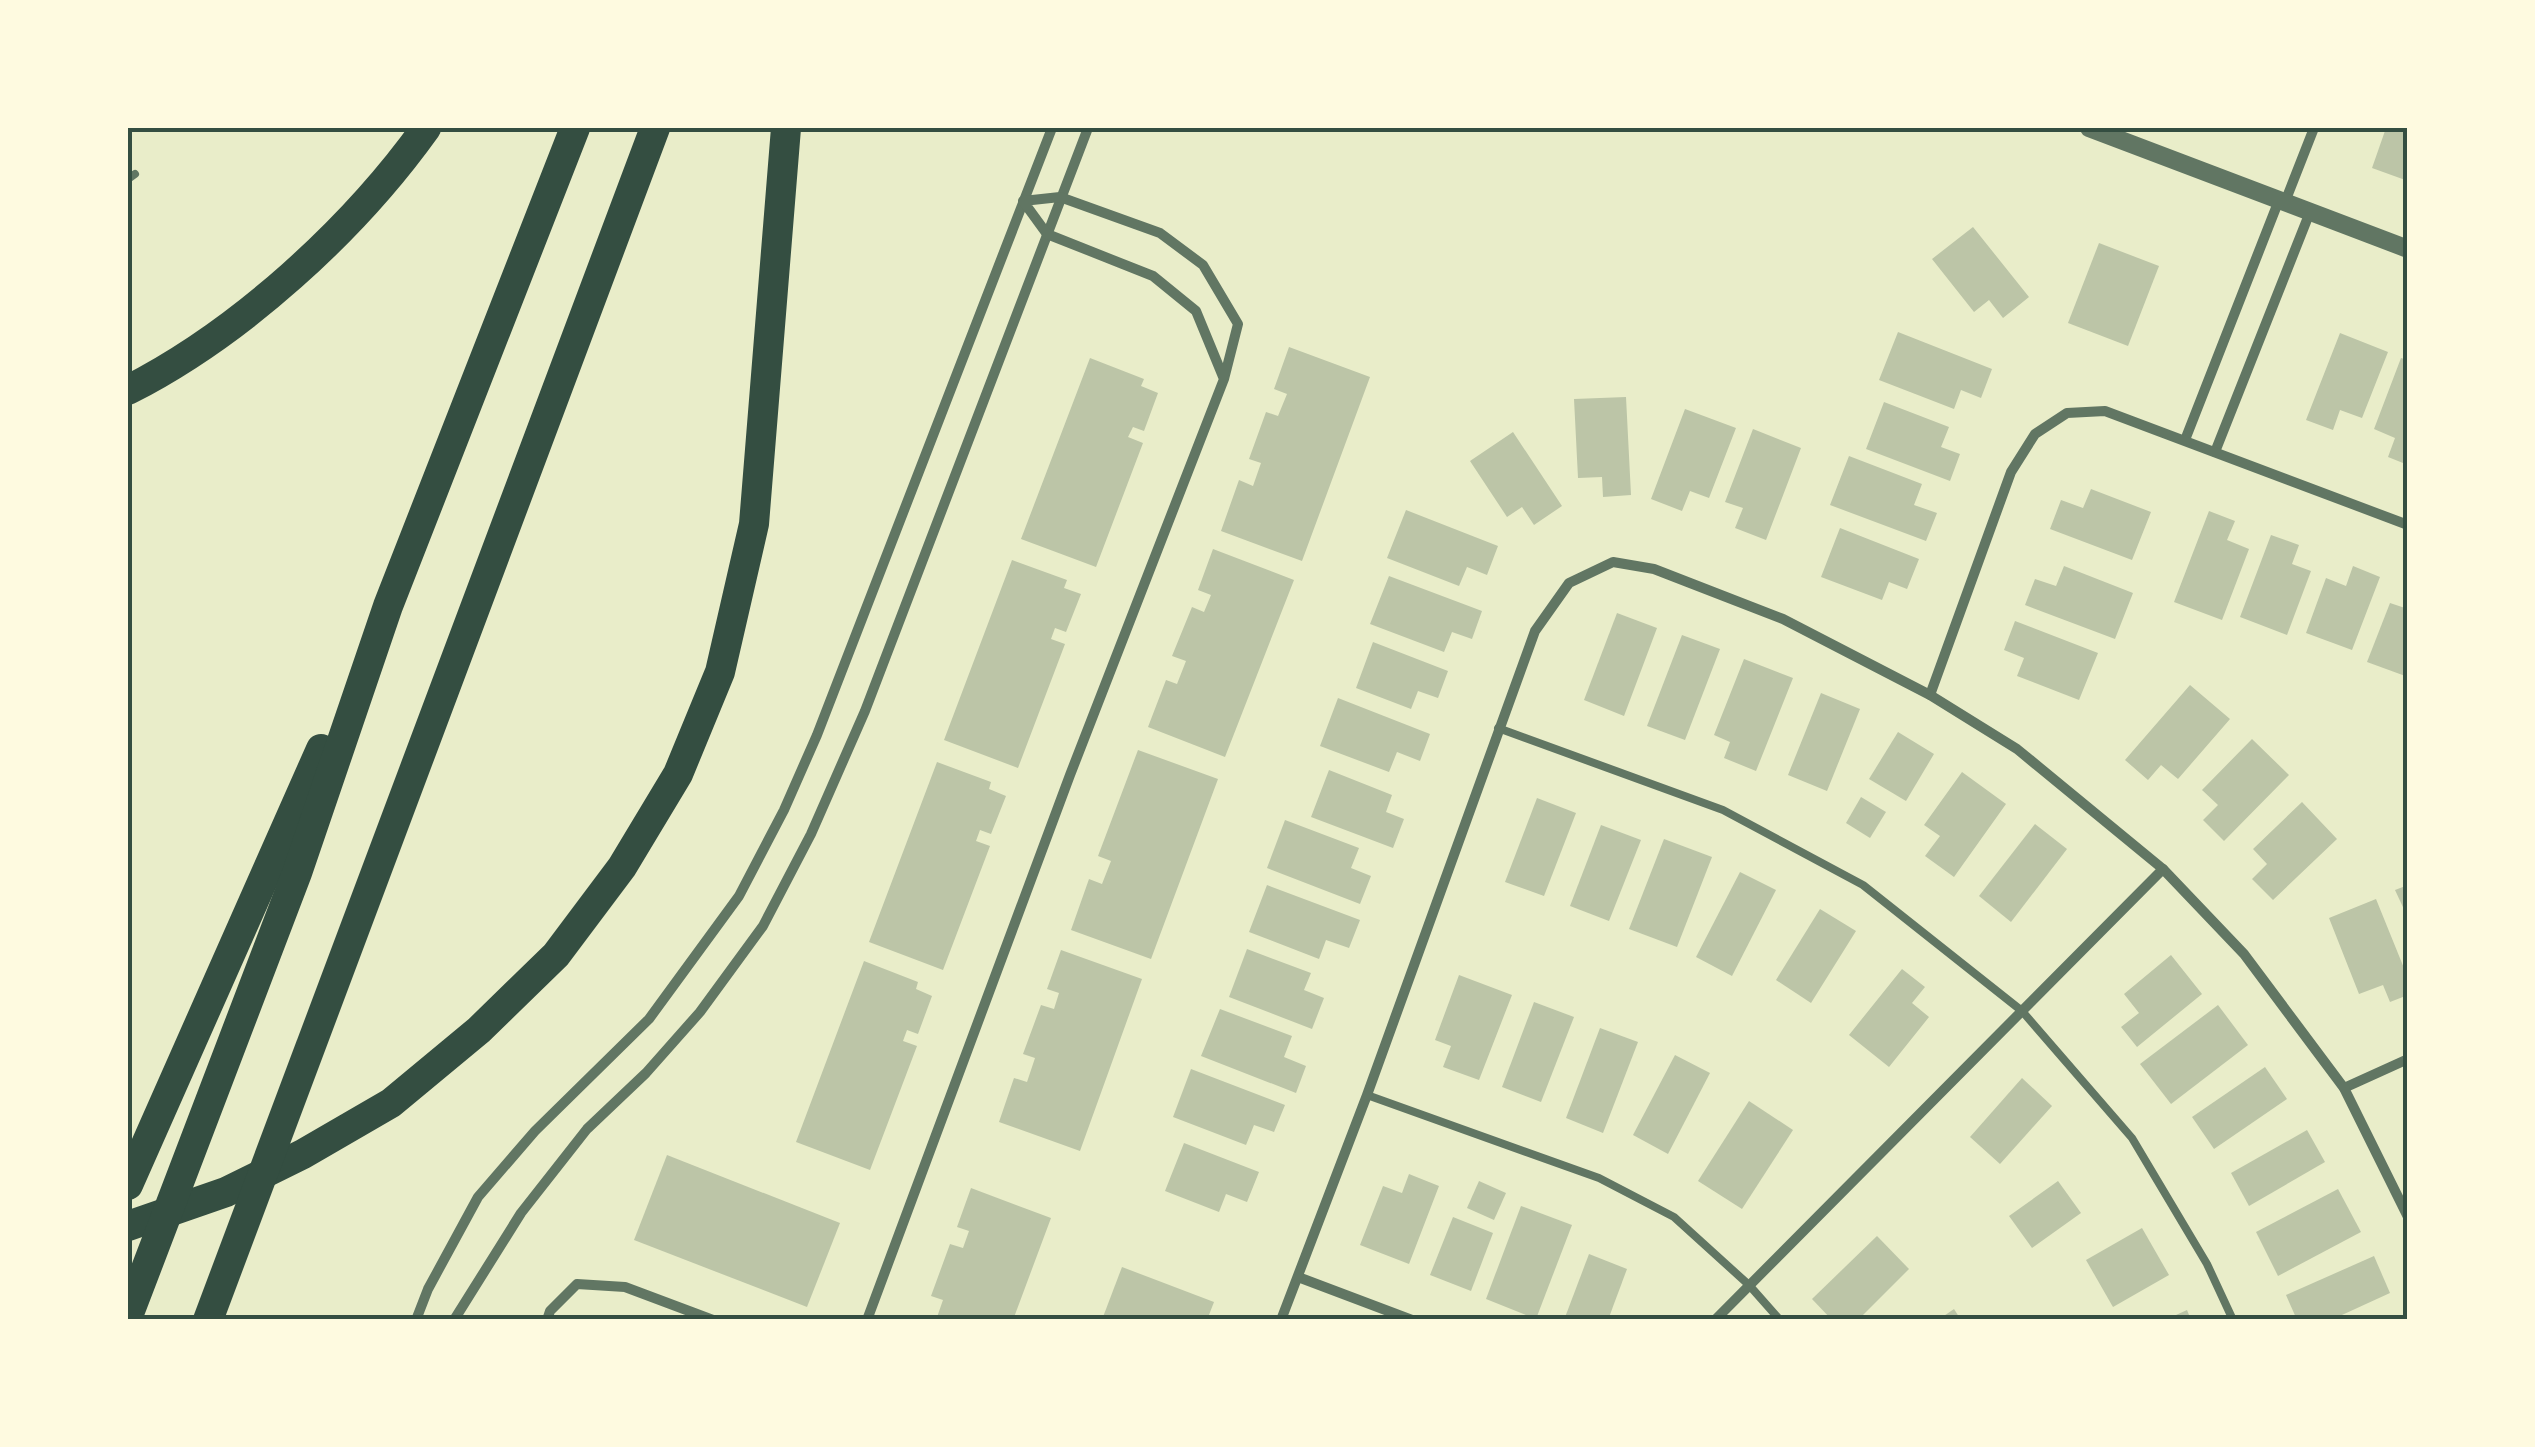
<svg xmlns="http://www.w3.org/2000/svg" width="2535" height="1447" font-family="'Fira Sans',sans-serif">
<rect width="100%" height="100%" fill="#e9edc9"/>
<!-- building -->
<g fill="#bcc5a7">
<polygon points="2386,128 2408,128 2408,181 2372,168"/>
<polygon points="1973,227 2029,297 2003,318 1989,300 1974,312 1932,259"/>
<polygon points="2099,243 2159,266 2128,346 2068,323"/>
<polygon points="1898,332 1992,369 1981,398 1961,390 1954,409 1879,380"/>
<polygon points="2340,333 2388,352 2362,418 2340,410 2333,430 2306,420"/>
<polygon points="1289,347 1370,377 1302,561 1221,531 1239,480 1253,486 1261,463 1249,459 1266,412 1278,416 1287,394 1274,389"/>
<polygon points="1090,358 1144,379 1141,386 1158,393 1144,431 1133,427 1128,437 1143,443 1096,567 1021,539"/>
<polygon points="2401,358 2408,360 2408,465 2388,457 2395,438 2374,429"/>
<polygon points="1626,397 1631,495 1603,497 1602,477 1578,478 1574,399"/>
<polygon points="1884,402 1949,427 1941,447 1960,454 1950,481 1866,449"/>
<polygon points="1685,409 1736,428 1709,498 1690,491 1682,511 1651,499"/>
<polygon points="1753,429 1801,448 1766,540 1735,528 1743,508 1725,502"/>
<polygon points="1513,432 1562,506 1534,525 1522,507 1507,517 1470,461"/>
<polygon points="1849,456 1922,484 1914,505 1937,513 1926,541 1830,505"/>
<polygon points="2091,489 2151,512 2132,560 2050,529 2061,500 2083,508"/>
<polygon points="1406,510 1498,546 1487,575 1467,567 1459,586 1387,558"/>
<polygon points="2209,511 2235,521 2227,540 2249,549 2222,620 2174,602"/>
<polygon points="1840,528 1919,559 1907,589 1889,582 1882,600 1821,577"/>
<polygon points="2271,535 2299,545 2292,564 2311,571 2287,635 2240,617"/>
<polygon points="1213,549 1294,580 1225,757 1148,727 1166,680 1177,684 1186,661 1172,656 1192,607 1204,612 1211,595 1198,590"/>
<polygon points="1012,560 1067,580 1064,588 1081,594 1066,632 1055,628 1051,639 1065,644 1018,768 944,740"/>
<polygon points="2064,566 2133,593 2115,639 2025,605 2035,579 2056,586"/>
<polygon points="2353,566 2380,577 2352,650 2306,633 2326,578 2346,586"/>
<polygon points="1389,576 1482,611 1472,639 1452,632 1444,652 1370,624"/>
<polygon points="2390,603 2408,609 2408,677 2367,662"/>
<polygon points="1617,613 1657,628 1624,716 1584,700"/>
<polygon points="2015,621 2098,653 2079,700 2017,676 2024,658 2004,650"/>
<polygon points="1682,635 1720,649 1685,740 1647,726"/>
<polygon points="1373,642 1448,671 1438,698 1418,691 1411,709 1356,688"/>
<polygon points="1744,659 1793,678 1756,771 1724,758 1730,742 1714,735"/>
<polygon points="2190,685 2230,719 2178,779 2161,765 2148,780 2125,760"/>
<polygon points="1821,693 1860,709 1827,791 1788,775"/>
<polygon points="1338,698 1430,734 1420,761 1397,752 1389,772 1320,746"/>
<polygon points="1898,732 1934,754 1906,801 1869,779"/>
<polygon points="2252,739 2289,775 2224,841 2203,820 2218,805 2202,790"/>
<polygon points="1138,750 1218,779 1151,959 1071,930 1089,879 1102,884 1111,861 1098,856"/>
<polygon points="937,762 991,782 989,789 1006,796 991,834 980,830 976,841 990,846 943,970 869,942"/>
<polygon points="1329,770 1392,795 1386,812 1404,819 1393,848 1311,817"/>
<polygon points="1962,772 2006,804 1954,877 1925,856 1940,836 1924,825"/>
<polygon points="1861,797 1886,812 1870,838 1846,823"/>
<polygon points="1537,798 1576,813 1544,896 1505,882"/>
<polygon points="2302,802 2337,839 2273,900 2252,879 2267,864 2253,849"/>
<polygon points="1285,820 1359,848 1351,868 1371,876 1360,904 1267,868"/>
<polygon points="2035,824 2067,849 2011,922 1979,896"/>
<polygon points="1601,825 1641,840 1609,921 1570,906"/>
<polygon points="1664,839 1712,857 1677,947 1629,929"/>
<polygon points="1740,872 1776,890 1732,976 1696,957"/>
<polygon points="1267,885 1360,920 1349,948 1326,940 1319,959 1249,932"/>
<polygon points="2408,885 2408,918 2395,890"/>
<polygon points="2376,899 2408,978 2408,995 2390,1002 2383,985 2359,994 2329,918"/>
<polygon points="1820,909 1856,931 1811,1003 1776,980"/>
<polygon points="1247,949 1311,973 1304,990 1324,998 1312,1029 1229,997"/>
<polygon points="1061,950 1142,979 1080,1151 999,1122 1014,1078 1027,1082 1035,1058 1023,1054 1041,1005 1054,1009 1059,993 1047,989"/>
<polygon points="2171,955 2202,994 2137,1047 2121,1027 2139,1013 2124,994"/>
<polygon points="864,961 918,982 916,989 932,996 918,1034 907,1030 903,1041 917,1046 870,1170 796,1142"/>
<polygon points="1902,969 1925,987 1912,1003 1929,1017 1889,1067 1849,1035"/>
<polygon points="1459,975 1512,995 1479,1080 1443,1067 1451,1046 1435,1040"/>
<polygon points="1534,1002 1574,1017 1541,1102 1502,1087"/>
<polygon points="2218,1005 2248,1045 2171,1104 2140,1064"/>
<polygon points="1220,1009 1292,1036 1284,1057 1306,1066 1296,1093 1201,1056"/>
<polygon points="1600,1028 1638,1042 1603,1133 1566,1118"/>
<polygon points="1675,1055 1710,1073 1668,1154 1633,1135"/>
<polygon points="2265,1067 2287,1099 2214,1149 2192,1117"/>
<polygon points="1191,1069 1285,1105 1274,1132 1254,1125 1246,1145 1173,1117"/>
<polygon points="2022,1078 2052,1106 2000,1164 1970,1137"/>
<polygon points="1749,1101 1793,1130 1742,1209 1698,1181"/>
<polygon points="2307,1130 2325,1162 2249,1206 2231,1173"/>
<polygon points="1184,1143 1259,1172 1247,1202 1226,1194 1219,1212 1165,1191"/>
<polygon points="667,1155 840,1223 807,1307 634,1240"/>
<polygon points="1409,1174 1439,1186 1409,1264 1360,1245 1383,1186 1402,1193"/>
<polygon points="1479,1181 1506,1193 1494,1220 1467,1208"/>
<polygon points="2058,1181 2081,1213 2032,1248 2009,1216"/>
<polygon points="971,1188 1051,1218 1013,1320 936,1320 943,1300 931,1296 950,1244 963,1248 969,1231 957,1227"/>
<polygon points="2338,1189 2361,1232 2278,1276 2256,1232"/>
<polygon points="1521,1206 1572,1225 1536,1319 1486,1299"/>
<polygon points="1453,1217 1493,1233 1471,1291 1430,1275"/>
<polygon points="2142,1228 2169,1275 2113,1307 2086,1260"/>
<polygon points="1877,1236 1909,1269 1858,1320 1832,1320 1812,1299"/>
<polygon points="1589,1254 1627,1269 1608,1320 1564,1320"/>
<polygon points="2374,1256 2390,1293 2331,1320 2297,1320 2286,1295"/>
<polygon points="1122,1267 1214,1302 1207,1320 1110,1320 1103,1317"/>
<polygon points="1954,1309 1961,1320 1938,1320"/>
<polygon points="2187,1310 2191,1320 2165,1320"/>
</g>
<g fill="none" stroke-linecap="round" stroke-linejoin="round">
<!-- service -->
<g stroke="#617663" stroke-width="8">
<polyline points="128,179 135,174"/>
<polyline points="1498,728 1723,810 1863,885 2022,1011 2132,1138 2207,1264 2233,1320"/>
<polyline points="1367,1095 1599,1178 1674,1217 1749,1285 1780,1320"/>
</g>
<!-- minor -->
<g stroke="#617663" stroke-width="10">
<polyline points="2285,202 2314,128"/>
<polyline points="2185,440 2279,200"/>
<polyline points="2215,452 2310,212"/>
<polyline points="1930,695 2011,472 2035,434 2067,413 2105,411 2408,525"/>
<polyline points="2344,1088 2408,1059"/>
<polyline points="1298,1277 1412,1320"/>
<polyline points="416,1320 428,1289 478,1197 535,1131 649,1019 739,896 784,810 817,735 1052,128"/>
<polyline points="454,1320 521,1213 587,1129 646,1073 700,1012 763,926 811,834 865,711 1088,128"/>
<polyline points="547,1320 550,1311 577,1284 625,1287 713,1320"/>
<polyline points="867,1320 1070,775 1224,379 1238,324 1203,265 1160,233 1060,197 1023,201 1047,234 1153,276 1196,311 1224,379"/>
<polyline points="1281,1320 1367,1095 1535,631 1569,583 1613,562 1654,569 1783,619 1930,695 2017,749 2163,869 2244,954 2344,1088 2408,1217"/>
<polyline points="1715,1320 2163,869"/>
</g>
<!-- tertiary -->
<polyline stroke="#617663" stroke-width="18" points="2089,128 2408,249"/>
<!-- motorway -->
<g stroke="#344e41" stroke-width="30">
<path d="M128,390C240,333 353,230 426,128"/>
<polyline points="128,1185 321,749"/>
<polyline points="128,1226 226,1192 303,1154 391,1103 479,1030 556,955 622,867 678,774 720,672 754,524 786,128"/>
<polyline points="128,1316 297,873 388,606 575,128"/>
<polyline points="208,1320 655,128"/>
</g>
</g>
<!-- border -->
<rect width="2535" height="1447" fill="none" stroke="#fefae0" stroke-width="260"/>
<rect x="130" y="130" width="2275" height="1187" fill="none" stroke="#344e41" stroke-width="4"/>
</svg>
